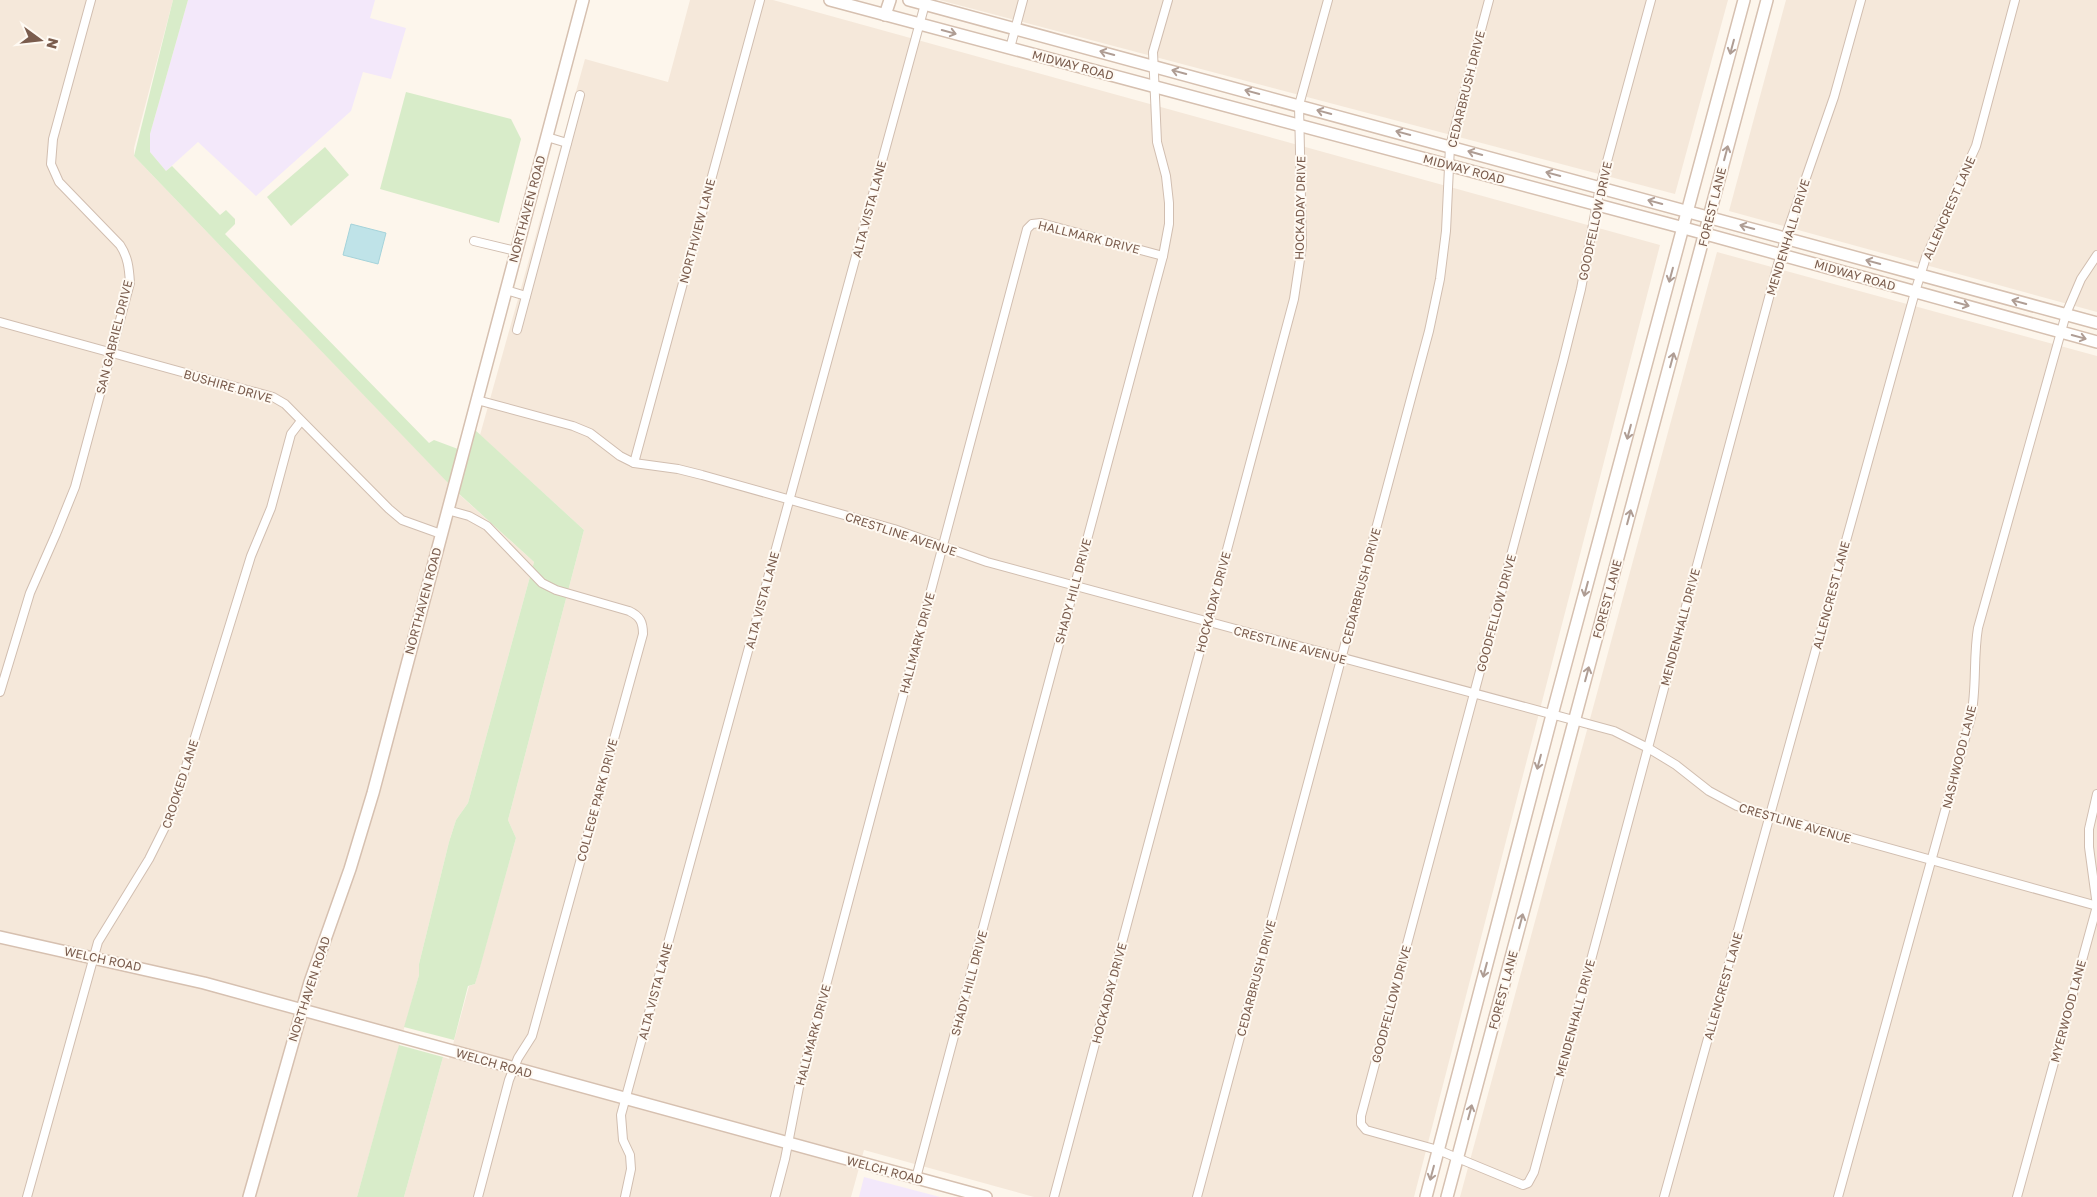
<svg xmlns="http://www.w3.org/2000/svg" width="2097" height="1197" font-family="'Golos Text',sans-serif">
<rect width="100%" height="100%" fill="#fdf6ec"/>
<!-- residential -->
<g fill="#f5e8da">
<polygon points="0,0 173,0 134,148 134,156 461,496 534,562 468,803 456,820 449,842 419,964 419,975 357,1197 0,1197"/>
<polygon points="690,0 773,0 1660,245 1414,1197 1034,1197 864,1150 851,1197 404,1197 443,1057 449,1059 469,986 475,984 516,838 508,820 584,530 480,435 585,59 668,82"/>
<polygon points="939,0 1728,0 1675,194"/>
<polygon points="1786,0 2097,0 2097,312 1729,211"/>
<polygon points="1717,252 2097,356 2097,1197 1460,1197"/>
</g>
<!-- education -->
<g fill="#f3e8fa">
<polygon points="188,0 375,0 370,18 406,28 391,79 363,72 351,111 256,196 198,142 166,171 150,152 150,134"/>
<polygon points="864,1177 940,1197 859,1197"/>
</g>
<!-- green -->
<g fill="#d8ecc9">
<polygon points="173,0 188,0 150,134 150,152 166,171 172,166 220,215 226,210 235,219 235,224 225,234 429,443 434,440 458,449 449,484 134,156"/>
<polygon points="406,92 511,119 521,139 499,223 380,189"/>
<polygon points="325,147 349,175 291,226 267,197"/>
<polygon points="474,429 584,530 508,820 516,838 479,971 475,984 468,986 454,1040 404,1027 419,975 419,964 449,842 456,820 468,803 534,562 457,492"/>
<polygon points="399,1045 443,1057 404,1197 357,1197"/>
</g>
<!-- water -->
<polygon fill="#bfe3e8" stroke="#a5d3da" points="351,224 386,233 378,264 343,255"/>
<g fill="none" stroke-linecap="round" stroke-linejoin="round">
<!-- street casing -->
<g stroke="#d1beb0" stroke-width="10">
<g id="street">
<polyline points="1651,0 1600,187 1581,289 1563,361 1361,1116 1361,1124 1366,1130 1438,1150 1523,1185 1528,1183 1534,1172 1785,238 1834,97 1861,0"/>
<polyline points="1010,48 1023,0"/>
<polyline points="547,137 567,143"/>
<polyline points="474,241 516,251"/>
<polyline points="506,290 526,296"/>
<polyline points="0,322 273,397 285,404 389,509 402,520 441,534"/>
<polyline points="517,330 580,95"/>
<polyline points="477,400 573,426 590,433 620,456 634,463 678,469 702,475 894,529 987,562 1614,731 1648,748 1676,765 1709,791 1737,806 2097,906"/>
<polyline points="634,463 760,0"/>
<path d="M447,510L469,516L487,526L542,583L556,590L629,611C640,616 643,622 643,634L532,1036L518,1058L509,1080L478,1197"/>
<path d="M0,692L30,593L56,534L75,487L130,283C129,268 128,257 120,245L59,182L51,164L53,139L91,0"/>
<polyline points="916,1178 1163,256 1169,224 1169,203 1166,176 1157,142 1153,52 1168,0"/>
<polyline points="27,1197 98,942 149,859 171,815 251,556 271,508 291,434 301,421"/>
<polyline points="625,1197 631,1169 630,1155 623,1140 621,1115 925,4"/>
<polyline points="775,1197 785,1159 799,1087 1027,229 1032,224 1041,223 1163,256"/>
<polyline points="1054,1197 1294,299 1302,246 1299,105 1328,0"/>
<polyline points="1197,1197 1429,331 1440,279 1446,231 1450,146 1489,0"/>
<polyline points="1664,1197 1915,292 1926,257 1976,146 2015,0"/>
<path d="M1838,1197L1971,717C1977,688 1973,658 1978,628L2066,314L2081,279L2097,255"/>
<polyline points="2017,1197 2097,906 2089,847 2089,829 2097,794"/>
</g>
</g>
<!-- secondary casing -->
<g stroke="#d6c0b0" stroke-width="14">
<g id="secondary">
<polyline points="830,0 1684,228 2097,342"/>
<polyline points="909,0 2097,323"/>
<polyline points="885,15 890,0"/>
<polyline points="0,937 204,983 986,1197"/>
<polyline points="249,1197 310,982 350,869 373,793 583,0"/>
<polyline points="1426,1197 1552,715 1744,0"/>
<polyline points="1447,1197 1767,0"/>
</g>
</g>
<!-- street -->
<use href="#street" stroke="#fff" stroke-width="8"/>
<!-- secondary -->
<use href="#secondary" stroke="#fff" stroke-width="11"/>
</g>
<!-- one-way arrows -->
<defs><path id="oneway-shaft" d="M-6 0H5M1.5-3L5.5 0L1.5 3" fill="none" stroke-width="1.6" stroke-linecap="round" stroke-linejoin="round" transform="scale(1.25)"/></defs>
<g stroke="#af9d94">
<use href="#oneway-shaft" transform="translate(949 32) rotate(15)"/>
<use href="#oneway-shaft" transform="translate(1732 47) rotate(105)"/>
<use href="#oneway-shaft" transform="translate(1107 53) rotate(-165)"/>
<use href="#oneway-shaft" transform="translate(1179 72) rotate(-165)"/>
<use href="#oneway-shaft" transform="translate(1252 92) rotate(-165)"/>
<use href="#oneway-shaft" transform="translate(1324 112) rotate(-165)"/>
<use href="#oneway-shaft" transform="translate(1403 133) rotate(-165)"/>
<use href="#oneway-shaft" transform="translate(1475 153) rotate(-164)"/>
<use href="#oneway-shaft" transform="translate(1726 153) rotate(-75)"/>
<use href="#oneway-shaft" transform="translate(1553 174) rotate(-165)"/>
<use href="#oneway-shaft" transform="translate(1655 202) rotate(-165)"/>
<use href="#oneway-shaft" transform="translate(1747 227) rotate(-165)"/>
<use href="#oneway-shaft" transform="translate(1873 262) rotate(-165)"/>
<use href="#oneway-shaft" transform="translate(1671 275) rotate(105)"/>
<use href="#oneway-shaft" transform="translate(2019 302) rotate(-165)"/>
<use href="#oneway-shaft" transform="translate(1962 304) rotate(15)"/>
<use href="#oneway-shaft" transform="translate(2079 337) rotate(15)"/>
<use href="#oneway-shaft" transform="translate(1672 360) rotate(-75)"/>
<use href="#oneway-shaft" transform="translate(1629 432) rotate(105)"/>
<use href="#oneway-shaft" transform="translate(1629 517) rotate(-75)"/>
<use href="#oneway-shaft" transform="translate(1586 589) rotate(105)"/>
<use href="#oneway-shaft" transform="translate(1587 674) rotate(-75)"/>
<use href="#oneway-shaft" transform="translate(1539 762) rotate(105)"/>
<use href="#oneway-shaft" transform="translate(1521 921) rotate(-75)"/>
<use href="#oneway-shaft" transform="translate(1485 970) rotate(105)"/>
<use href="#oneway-shaft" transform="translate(1470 1112) rotate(-75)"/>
<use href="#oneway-shaft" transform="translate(1432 1173) rotate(105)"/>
</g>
<g text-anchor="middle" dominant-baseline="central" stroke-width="4" stroke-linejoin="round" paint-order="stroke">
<!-- street labels -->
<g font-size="12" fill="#7a5c4d" stroke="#fffaf3">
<text transform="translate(1073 65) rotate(15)">MIDWAY ROAD</text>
<text transform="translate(1466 89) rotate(-76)">CEDARBRUSH DRIVE</text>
<text transform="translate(1464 169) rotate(15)">MIDWAY ROAD</text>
<text transform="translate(1712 207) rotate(-76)">FOREST LANE</text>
<text transform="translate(1300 208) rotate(-89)">HOCKADAY DRIVE</text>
<text transform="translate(1949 208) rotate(-66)">ALLENCREST LANE</text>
<text transform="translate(527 209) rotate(-75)">NORTHAVEN ROAD</text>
<text transform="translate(869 209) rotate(-75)">ALTA VISTA LANE</text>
<text transform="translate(1595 221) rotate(-78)">GOODFELLOW DRIVE</text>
<text transform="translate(697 231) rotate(-75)">NORTHVIEW LANE</text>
<text transform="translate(1089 237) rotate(14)">HALLMARK DRIVE</text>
<text transform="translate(1788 237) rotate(-73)">MENDENHALL DRIVE</text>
<text transform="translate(1855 275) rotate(16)">MIDWAY ROAD</text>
<text transform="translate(114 337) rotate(-76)">SAN GABRIEL DRIVE</text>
<text transform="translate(228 386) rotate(16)">BUSHIRE DRIVE</text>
<text transform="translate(901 534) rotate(18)">CRESTLINE AVENUE</text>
<text transform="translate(1361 586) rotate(-75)">CEDARBRUSH DRIVE</text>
<text transform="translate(1073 591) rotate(-75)">SHADY HILL DRIVE</text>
<text transform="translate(1831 595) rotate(-75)">ALLENCREST LANE</text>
<text transform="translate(1607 599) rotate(-75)">FOREST LANE</text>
<text transform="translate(762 600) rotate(-75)">ALTA VISTA LANE</text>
<text transform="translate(423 601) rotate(-75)">NORTHAVEN ROAD</text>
<text transform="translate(1213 602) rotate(-75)">HOCKADAY DRIVE</text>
<text transform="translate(1496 613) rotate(-75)">GOODFELLOW DRIVE</text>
<text transform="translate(1680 627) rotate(-75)">MENDENHALL DRIVE</text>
<text transform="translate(917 643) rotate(-75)">HALLMARK DRIVE</text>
<text transform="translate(1290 645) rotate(15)">CRESTLINE AVENUE</text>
<text transform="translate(1959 757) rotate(-76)">NASHWOOD LANE</text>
<text transform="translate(180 784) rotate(-72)">CROOKED LANE</text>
<text transform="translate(597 800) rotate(-75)">COLLEGE PARK DRIVE</text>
<text transform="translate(1795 823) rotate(16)">CRESTLINE AVENUE</text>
<text transform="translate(103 959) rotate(12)">WELCH ROAD</text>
<text transform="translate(1256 978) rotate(-75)">CEDARBRUSH DRIVE</text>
<text transform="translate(969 983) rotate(-75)">SHADY HILL DRIVE</text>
<text transform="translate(1723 986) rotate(-74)">ALLENCREST LANE</text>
<text transform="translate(309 989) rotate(-72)">NORTHAVEN ROAD</text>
<text transform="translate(1503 990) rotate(-75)">FOREST LANE</text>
<text transform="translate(655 991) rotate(-75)">ALTA VISTA LANE</text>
<text transform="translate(1109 993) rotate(-75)">HOCKADAY DRIVE</text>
<text transform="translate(1391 1004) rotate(-75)">GOODFELLOW DRIVE</text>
<text transform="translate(2068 1011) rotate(-75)">MYERWOOD LANE</text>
<text transform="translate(1575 1018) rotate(-75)">MENDENHALL DRIVE</text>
<text transform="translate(813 1035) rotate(-75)">HALLMARK DRIVE</text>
<text transform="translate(494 1063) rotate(16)">WELCH ROAD</text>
<text transform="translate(885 1170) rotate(15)">WELCH ROAD</text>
</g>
</g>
<!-- north arrow -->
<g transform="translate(40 40) rotate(105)" stroke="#fffaf3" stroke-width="4" paint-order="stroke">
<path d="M0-4L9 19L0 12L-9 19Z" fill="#7a5c4d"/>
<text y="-8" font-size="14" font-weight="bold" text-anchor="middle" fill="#7a5c4d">N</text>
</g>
</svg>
